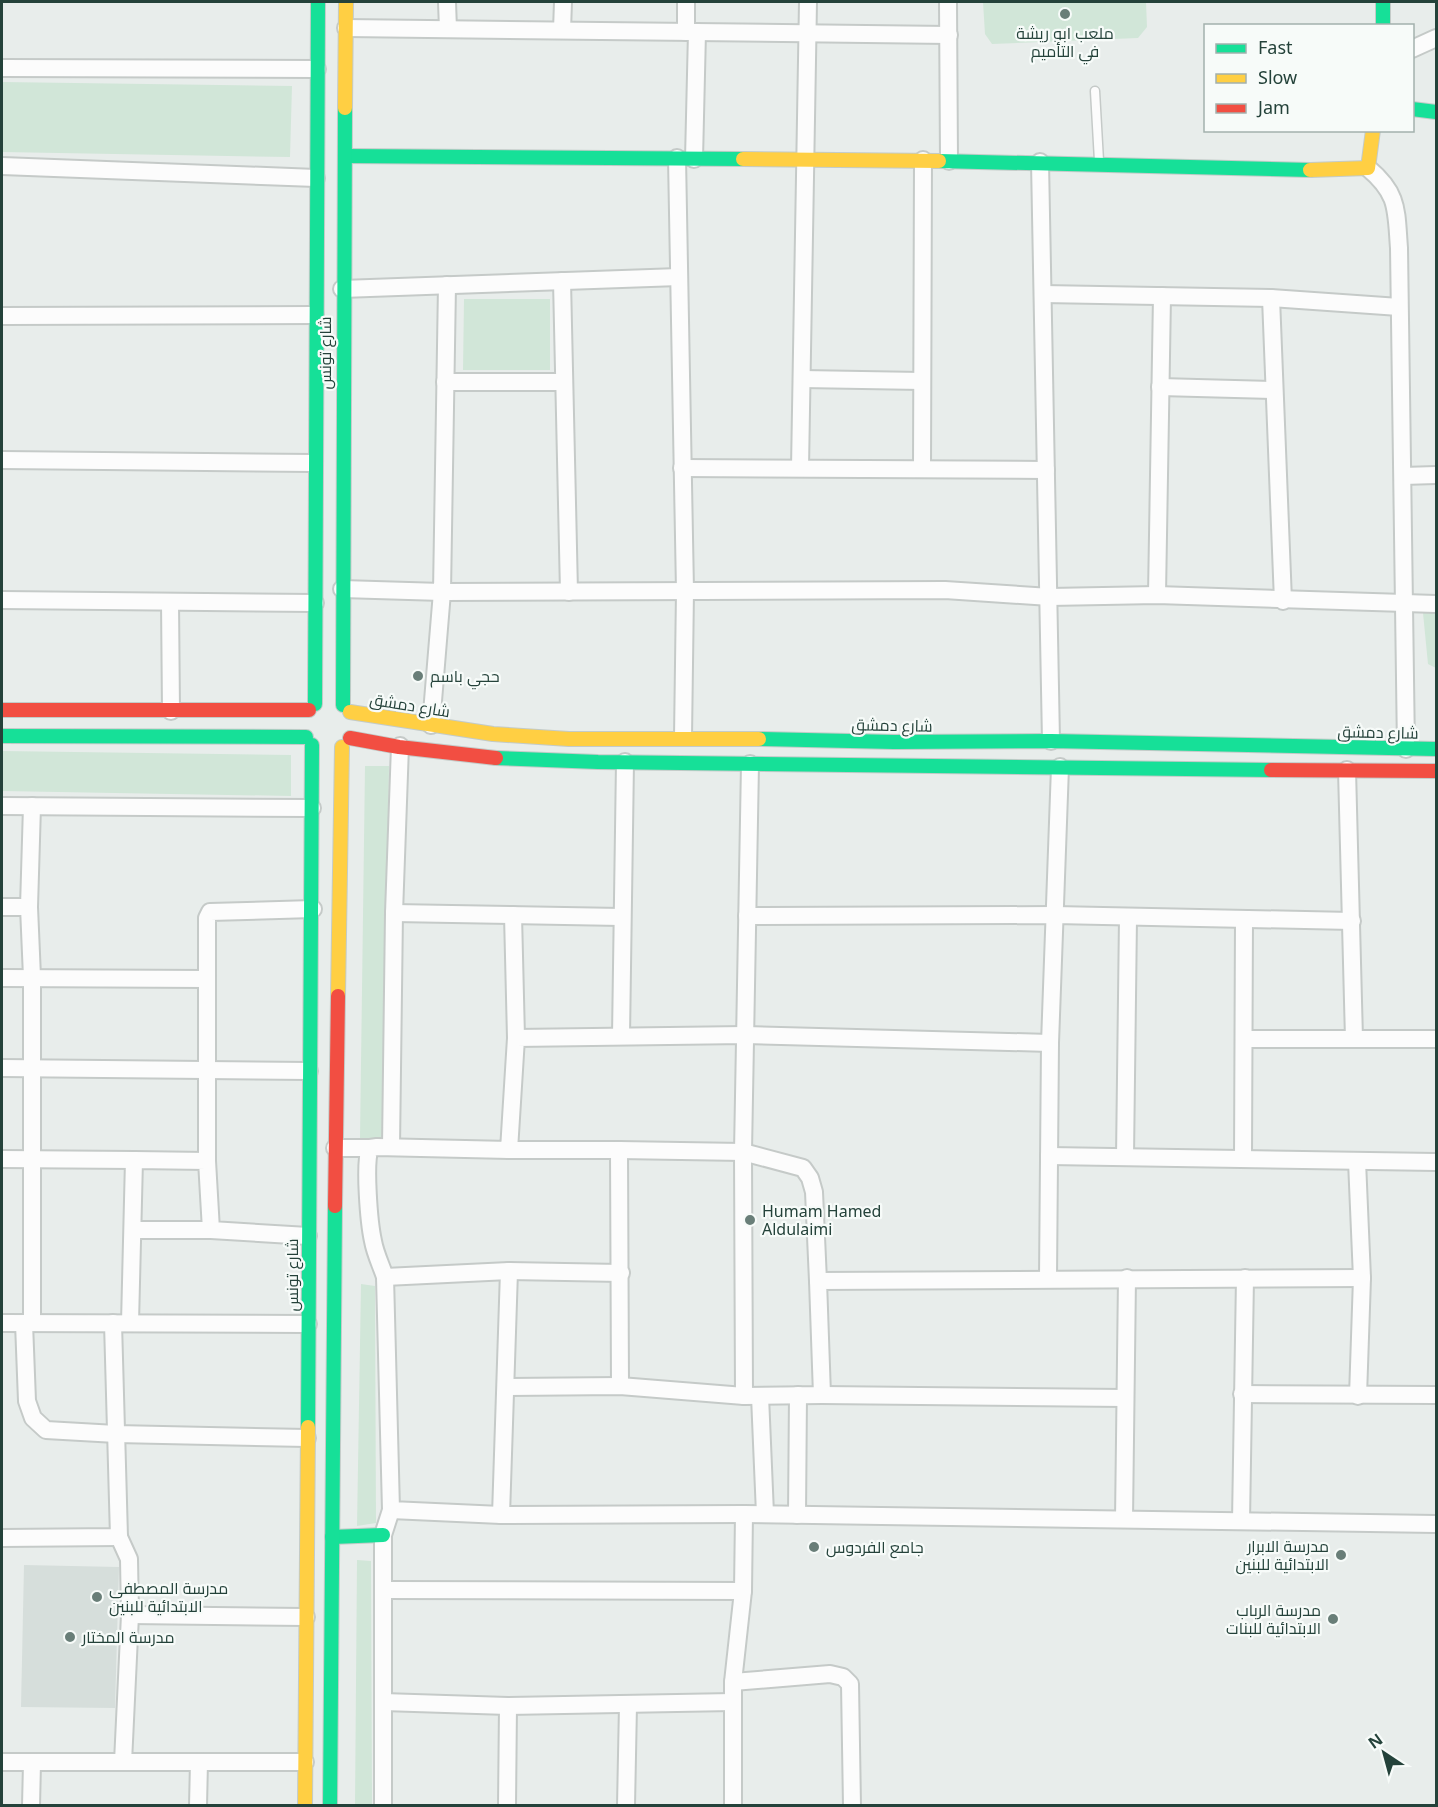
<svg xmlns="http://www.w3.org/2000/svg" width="1438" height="1807" font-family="'Noto Sans',Cairo,sans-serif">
<rect width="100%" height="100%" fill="#e8edeb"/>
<!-- built -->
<polygon fill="#d6dedb" points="24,1565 119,1567 115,1708 21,1707"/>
<!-- green -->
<g fill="#d1e6d8">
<polygon points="983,2 1146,2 1147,27 1138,38 992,44 985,34"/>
<polygon points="2,82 292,86 290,157 2,152"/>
<polygon points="464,299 550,299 550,370 463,370"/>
<polygon points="1432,603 1436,603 1436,668 1428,664 1423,613"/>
<polygon points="2,751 291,755 291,796 2,791"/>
<polygon points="365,766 389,766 384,1138 360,1138"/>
<polygon points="361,1284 375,1286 376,1523 357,1526"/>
<polygon points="357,1560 371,1561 372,1805 355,1805"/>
</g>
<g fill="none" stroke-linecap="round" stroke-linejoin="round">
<!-- lane casing -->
<g stroke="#c5cac8" stroke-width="11">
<polyline id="lane" points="1095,91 1099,161"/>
</g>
<!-- street casing -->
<g stroke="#c5cac8" stroke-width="20">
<g id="street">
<polyline points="447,2 448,29"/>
<polyline points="948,2 949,161"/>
<polyline points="346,28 949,35"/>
<polyline points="562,30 563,2"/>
<polyline points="686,32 686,2"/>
<polyline points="1412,49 1436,38"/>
<polyline points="2,68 317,69"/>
<polyline points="677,158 685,591 683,737"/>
<polyline points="694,159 697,32"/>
<polyline points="1040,162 1051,741"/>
<polyline points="2,166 316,178"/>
<path d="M1368,168C1399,194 1396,210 1399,248L1406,749"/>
<polyline points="562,281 569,592"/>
<polyline points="342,289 679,277"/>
<polyline points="1043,294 1271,298 1399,307"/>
<polyline points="1271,298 1283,601"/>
<polyline points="2,316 315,315"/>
<polyline points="802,379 922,381"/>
<polyline points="445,382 564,382"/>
<polyline points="1160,387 1274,390"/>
<polyline points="2,460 314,463"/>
<polyline points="682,468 1046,470"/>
<polyline points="800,468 808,2"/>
<polyline points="922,469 923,160"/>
<polyline points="1403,476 1436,475"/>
<polyline points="342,589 442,592 447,285"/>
<polyline points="1157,595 1162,296"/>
<polyline points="2,600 315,603"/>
<polyline points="170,602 171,711"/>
<polyline points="431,725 442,592 945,590 1050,597 1157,595 1436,604"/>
<polyline points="1347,770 1354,1039"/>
<polyline points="2,806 312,808"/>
<polyline points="32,806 29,907 32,977 32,1323"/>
<polyline points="2,907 29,907"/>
<polyline points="394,913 621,917"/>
<polyline points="513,915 516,1038"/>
<polyline points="747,916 1055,915 1352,921"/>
<polyline points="2,978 207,979 207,918 210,912 313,909"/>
<polyline points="621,1036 625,762"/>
<polyline points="1244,1039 1436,1039"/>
<path d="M1050,1043L745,1035L516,1038L509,1150L377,1147L370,1148C364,1163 369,1223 373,1241C375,1253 381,1265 385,1277L391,1510L501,1515L744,1514L1436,1524"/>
<polyline points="2,1068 309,1071"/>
<polyline points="391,1147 394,913 400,746"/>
<polyline points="335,1148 370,1148"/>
<polyline points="509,1150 619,1150 620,1386"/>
<polyline points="619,1150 743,1152 803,1168 810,1178 814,1192 818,1281"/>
<polyline points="1049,1156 1436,1162"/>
<polyline points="1125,1157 1128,918"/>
<polyline points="2,1159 134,1160"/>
<polyline points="1243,1159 1244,919"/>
<polyline points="207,1161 207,979"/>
<polyline points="1357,1161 1362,1278 1358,1396"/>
<polyline points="133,1230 211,1230"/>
<polyline points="385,1277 509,1271 621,1273"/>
<polyline points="1048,1278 1050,1043 1060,767"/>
<polyline points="2,1323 308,1324"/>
<polyline points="24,1323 27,1401 33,1418 46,1430 116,1434 307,1438"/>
<polyline points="130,1323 134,1160 207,1161 211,1230 308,1236"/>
<polyline points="507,1387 620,1386 744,1396 822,1395 818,1281 1362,1278"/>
<polyline points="1242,1394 1436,1395"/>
<polyline points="822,1395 1125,1398"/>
<polyline points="744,1396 743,1152 750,764"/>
<polyline points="760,1396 765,1514"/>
<polyline points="501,1515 509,1271"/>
<polyline points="797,1515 798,1395"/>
<polyline points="1124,1519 1127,1278"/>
<polyline points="1241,1521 1245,1278"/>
<polyline points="119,1537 129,1559 130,1615 123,1762"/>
<polyline points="2,1538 119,1537 113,1323"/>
<polyline points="383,1590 743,1591"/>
<polyline points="130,1615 306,1617"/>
<polyline points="733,1682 830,1674 843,1677 850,1684 852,1806"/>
<polyline points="383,1702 508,1706 507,1806"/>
<polyline points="508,1706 733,1702"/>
<polyline points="2,1762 305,1762"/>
<polyline points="31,1806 32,1763"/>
<polyline points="198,1806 199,1762"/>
<polyline points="383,1806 383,1535 391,1510"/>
<polyline points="626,1806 628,1705"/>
<polyline points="733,1806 733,1682 743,1591 744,1514"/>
</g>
</g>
<!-- fast casing -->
<g stroke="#c3cbc8" stroke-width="16">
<g id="fast">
<polyline points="1383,2 1383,26"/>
<polyline points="1412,109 1436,112"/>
<polyline points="345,156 743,159"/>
<polyline points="939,161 1310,170"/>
<polyline points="315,704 318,2"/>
<polyline points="343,705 345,108"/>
<polyline points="2,736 306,737"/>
<polyline points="759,739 894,742 1051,741 1436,749"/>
<polyline points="496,758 598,762 1271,770"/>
<polyline points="308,1427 312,745"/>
<polyline points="332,1537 383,1535"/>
<polyline points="330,1806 335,1206"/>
</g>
</g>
<!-- slow casing -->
<g stroke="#c3cbc8" stroke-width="16">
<g id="slow">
<polyline points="345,108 346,2"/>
<polyline points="743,159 939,161"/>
<polyline points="1310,170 1368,168 1373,130"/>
<polyline points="350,712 493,734 569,739 759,739"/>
<polyline points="338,996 342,747"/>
<polyline points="305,1806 308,1427"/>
</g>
</g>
<!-- jam casing -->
<g stroke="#c3cbc8" stroke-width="16">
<g id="jam">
<polyline points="2,710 309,710"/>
<polyline points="350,738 399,747 496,758"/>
<polyline points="1271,770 1436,771"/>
<polyline points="335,1206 338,996"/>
</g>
</g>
<!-- lane -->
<use href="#lane" stroke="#fcfcfc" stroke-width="8"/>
<!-- street -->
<use href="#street" stroke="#fcfcfc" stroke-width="16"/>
<!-- fast -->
<use href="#fast" stroke="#16e098" stroke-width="14"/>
<!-- slow -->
<use href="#slow" stroke="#ffcf43" stroke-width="14"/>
<!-- jam -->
<use href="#jam" stroke="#f24e42" stroke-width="14"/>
</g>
<!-- markers -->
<g fill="#697e78" stroke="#f7fbf9" stroke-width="2">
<circle cx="1065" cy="14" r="6"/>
<circle cx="418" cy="676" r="6"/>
<circle cx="750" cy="1220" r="6"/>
<circle cx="814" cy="1547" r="6"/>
<circle cx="1341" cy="1555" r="6"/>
<circle cx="97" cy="1597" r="6"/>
<circle cx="1333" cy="1619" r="6"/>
<circle cx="70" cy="1637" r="6"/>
</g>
<g text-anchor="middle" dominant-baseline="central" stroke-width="4.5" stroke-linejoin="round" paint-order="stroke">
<!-- poi labels -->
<g font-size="16" fill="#24423a" stroke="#f7fbf9" text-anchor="start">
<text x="1065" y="33" text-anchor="middle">ملعب ابو ريشة<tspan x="1065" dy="18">في التأميم</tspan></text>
<text x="430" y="676">حجي باسم</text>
<text x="762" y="1211">Humam Hamed<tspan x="762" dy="18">Aldulaimi</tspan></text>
<text x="1329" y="1546" text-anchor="end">مدرسة الابرار<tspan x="1329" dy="18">الابتدائية للبنين</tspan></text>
<text x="826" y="1547">جامع الفردوس</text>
<text x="109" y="1588">مدرسة المصطفى<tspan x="109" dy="18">الابتدائية للبنين</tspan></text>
<text x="1321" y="1610" text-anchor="end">مدرسة الرباب<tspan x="1321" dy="18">الابتدائية للبنات</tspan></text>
<text x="82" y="1637">مدرسة المختار</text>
</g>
<!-- street labels -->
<g font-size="16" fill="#24423a" stroke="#f7fbf9">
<text transform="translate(325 353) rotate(-90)">شارع تونس</text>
<text transform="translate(410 705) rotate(9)">شارع دمشق</text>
<text transform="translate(892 725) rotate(1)">شارع دمشق</text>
<text transform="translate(1378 732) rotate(1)">شارع دمشق</text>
<text transform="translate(292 1275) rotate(-90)">شارع تونس</text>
</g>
</g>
<!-- border -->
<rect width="1438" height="1807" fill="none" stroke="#24423a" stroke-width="6"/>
<!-- legend -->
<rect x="1204" y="24" width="210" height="108" fill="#f7fbf9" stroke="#a3b1ad" stroke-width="1.5"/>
<rect x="1216" y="44" width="30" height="9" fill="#16e098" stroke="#a3b1ad" stroke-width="1.5"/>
<text x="1258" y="54" font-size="18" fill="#24423a">Fast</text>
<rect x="1216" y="74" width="30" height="9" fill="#ffcf43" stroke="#a3b1ad" stroke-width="1.5"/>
<text x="1258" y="84" font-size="18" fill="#24423a">Slow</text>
<rect x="1216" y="104" width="30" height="9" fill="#f24e42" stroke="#a3b1ad" stroke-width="1.5"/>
<text x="1258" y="114" font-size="18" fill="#24423a">Jam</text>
<!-- north arrow -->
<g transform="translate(1384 1753) rotate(324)" stroke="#f7fbf9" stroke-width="4.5" paint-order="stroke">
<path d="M0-4.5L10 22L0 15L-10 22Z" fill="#24423a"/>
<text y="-9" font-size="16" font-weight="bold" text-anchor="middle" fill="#24423a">N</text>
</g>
</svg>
